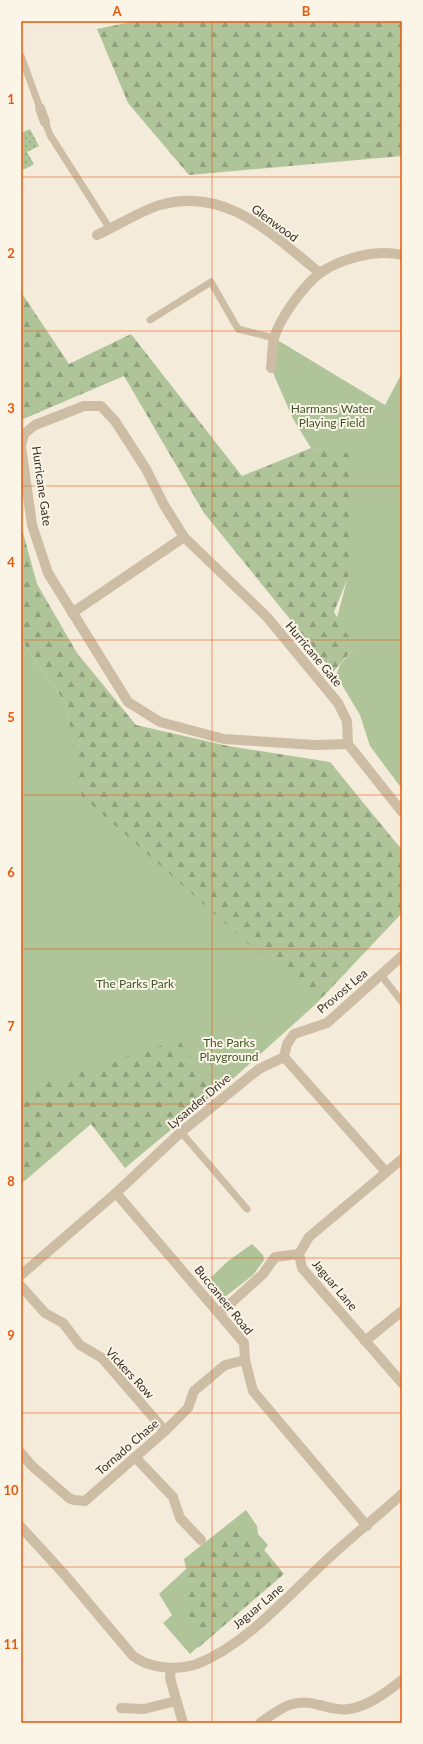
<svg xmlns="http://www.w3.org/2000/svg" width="423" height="1744" font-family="Lato,sans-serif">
<defs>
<pattern id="forest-firs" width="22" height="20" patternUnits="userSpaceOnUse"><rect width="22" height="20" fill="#b0c499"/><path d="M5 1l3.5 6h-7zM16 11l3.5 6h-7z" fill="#90a07d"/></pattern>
<pattern id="garden-dots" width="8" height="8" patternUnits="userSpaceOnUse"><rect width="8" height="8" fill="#b0c499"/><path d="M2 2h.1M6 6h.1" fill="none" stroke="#90a07d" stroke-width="1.8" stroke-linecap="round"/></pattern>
</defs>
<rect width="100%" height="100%" fill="#f4ebda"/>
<!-- green -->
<g fill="#b0c499">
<polygon points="274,338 385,405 402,373 402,789 370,746 360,715 336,675 340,665 355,647 337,618 353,557 353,455 311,448 293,419 271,368"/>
<polygon points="21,640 66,704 77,762 316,1004 226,1085 21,1113"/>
<polygon points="252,1244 263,1255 264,1260 253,1275 221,1300 203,1285 228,1261"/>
<polygon points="246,1510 257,1526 258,1534 268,1545 262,1553 279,1574 190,1654 163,1623 172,1615 159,1594 186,1569 184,1559"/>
</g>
<!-- forest -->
<g fill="url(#forest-firs)">
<polygon points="136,21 402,21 402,156 189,175 128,103 97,29"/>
<polygon points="21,292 69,364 131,334 242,476 311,448 353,454 353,565 334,612 355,647 333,672 204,513 124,376 21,420"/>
<polygon points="21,525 37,584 77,653 136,725 228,746 330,762 402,850 402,913 316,1004 82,796 66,704 21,640"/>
<polygon points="179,1040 215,1093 125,1168 91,1124 21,1184 21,1090"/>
<polygon points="232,1523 250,1533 284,1574 198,1648 183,1592 190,1563"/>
</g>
<!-- garden -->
<polygon fill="url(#garden-dots)" points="30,129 39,146 27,152 34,164 21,171 21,133"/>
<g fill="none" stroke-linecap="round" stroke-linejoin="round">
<!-- service -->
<g stroke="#cdbda5" stroke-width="7">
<polyline points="21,56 40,108"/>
<polyline points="45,122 50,135 110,229"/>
<polyline points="150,320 211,282 238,329 274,338"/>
<polyline points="381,975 402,1002"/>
<polyline points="181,1132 247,1209"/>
</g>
<!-- pedestrian -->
<polyline stroke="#cdbda5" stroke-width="10" points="40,108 45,122"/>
<!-- minor -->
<g stroke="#cdbda5" stroke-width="10">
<path d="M97,235C115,227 142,210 160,205C227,186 272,235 320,273"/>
<path d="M271,368C272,359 272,347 274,338C280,318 303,286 320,273C342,258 376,249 402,255"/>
<polyline points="72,613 184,537"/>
<polyline points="348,744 315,745 224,739 160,722 128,702 48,573 32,525 21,446 24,434 35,425 84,406 101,406 115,421 146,469 164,505 184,537 267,617 338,703 347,721 348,744 402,812"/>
<polyline points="284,1057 287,1044 294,1034 327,1023 402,956"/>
<polyline points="402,1159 309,1237 299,1254 302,1268 402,1383"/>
<polyline points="116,1193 244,1343 245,1360 253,1391 367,1526"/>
<polyline points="21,1275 116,1193 181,1132 259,1069 284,1057 386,1172"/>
<polyline points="21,1286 45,1313 63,1323 80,1345 102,1358 165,1431"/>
<polyline points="220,1313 263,1274 275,1257 299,1254"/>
<polyline points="365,1341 402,1311"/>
<polyline points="21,1453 32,1466 69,1498 74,1500 85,1501 165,1431 188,1408 194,1391 225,1365 245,1360"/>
<polyline points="135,1457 173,1497 180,1518 201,1540"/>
<path d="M21,1527L64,1574L133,1656C138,1659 143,1663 149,1664C163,1669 182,1669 197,1664C248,1644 291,1592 331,1556C354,1535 379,1515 402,1494"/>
<polyline points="171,1668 170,1678 183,1723"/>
<polyline points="121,1708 144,1709 176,1701"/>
<path d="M260,1723C280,1709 293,1697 319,1705C328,1707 339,1711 349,1709C369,1706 387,1692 402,1680"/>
</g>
</g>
<!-- grid -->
<path fill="none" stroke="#e8590c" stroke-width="1" stroke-opacity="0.55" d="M212,21V1723M21,177H402M21,331H402M21,486H402M21,640H402M21,795H402M21,949H402M21,1104H402M21,1258H402M21,1413H402M21,1567H402"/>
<g text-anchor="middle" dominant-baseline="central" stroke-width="4" stroke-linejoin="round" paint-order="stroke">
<!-- street labels -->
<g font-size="12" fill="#382f27" stroke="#fbf5e7">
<text transform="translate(275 223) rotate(36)">Glenwood</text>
<text transform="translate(42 486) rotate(82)">Hurricane Gate</text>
<text transform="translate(314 654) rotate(50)">Hurricane Gate</text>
<text transform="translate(342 991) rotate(-40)">Provost Lea</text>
<text transform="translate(199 1101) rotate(-40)">Lysander Drive</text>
<text transform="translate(335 1285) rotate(50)">Jaguar Lane</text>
<text transform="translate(224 1300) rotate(51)">Buccaneer Road</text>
<text transform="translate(130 1373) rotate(47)">Vickers Row</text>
<text transform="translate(127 1447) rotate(-41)">Tornado Chase</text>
<text transform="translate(258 1606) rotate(-40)">Jaguar Lane</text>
</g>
<!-- park labels -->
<g font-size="12" fill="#415929" stroke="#fbf5e7">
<text x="332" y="408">Harmans Water<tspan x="332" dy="14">Playing Field</tspan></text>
<text x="135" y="983">The Parks Park</text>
<text x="229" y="1042">The Parks<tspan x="229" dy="14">Playground</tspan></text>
</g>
</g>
<!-- border -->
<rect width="423" height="1744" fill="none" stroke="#fbf5e7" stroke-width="44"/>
<rect x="22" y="22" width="379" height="1700" fill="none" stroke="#e8590c" stroke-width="1.5"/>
<g font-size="13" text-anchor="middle" font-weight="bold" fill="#e8590c">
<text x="117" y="16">A</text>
<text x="306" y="16">B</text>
<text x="11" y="104">1</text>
<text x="11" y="258">2</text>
<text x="11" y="413">3</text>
<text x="11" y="567">4</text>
<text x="11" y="722">5</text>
<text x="11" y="877">6</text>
<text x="11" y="1031">7</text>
<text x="11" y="1186">8</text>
<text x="11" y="1340">9</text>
<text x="11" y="1495">10</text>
<text x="11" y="1649">11</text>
</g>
</svg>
